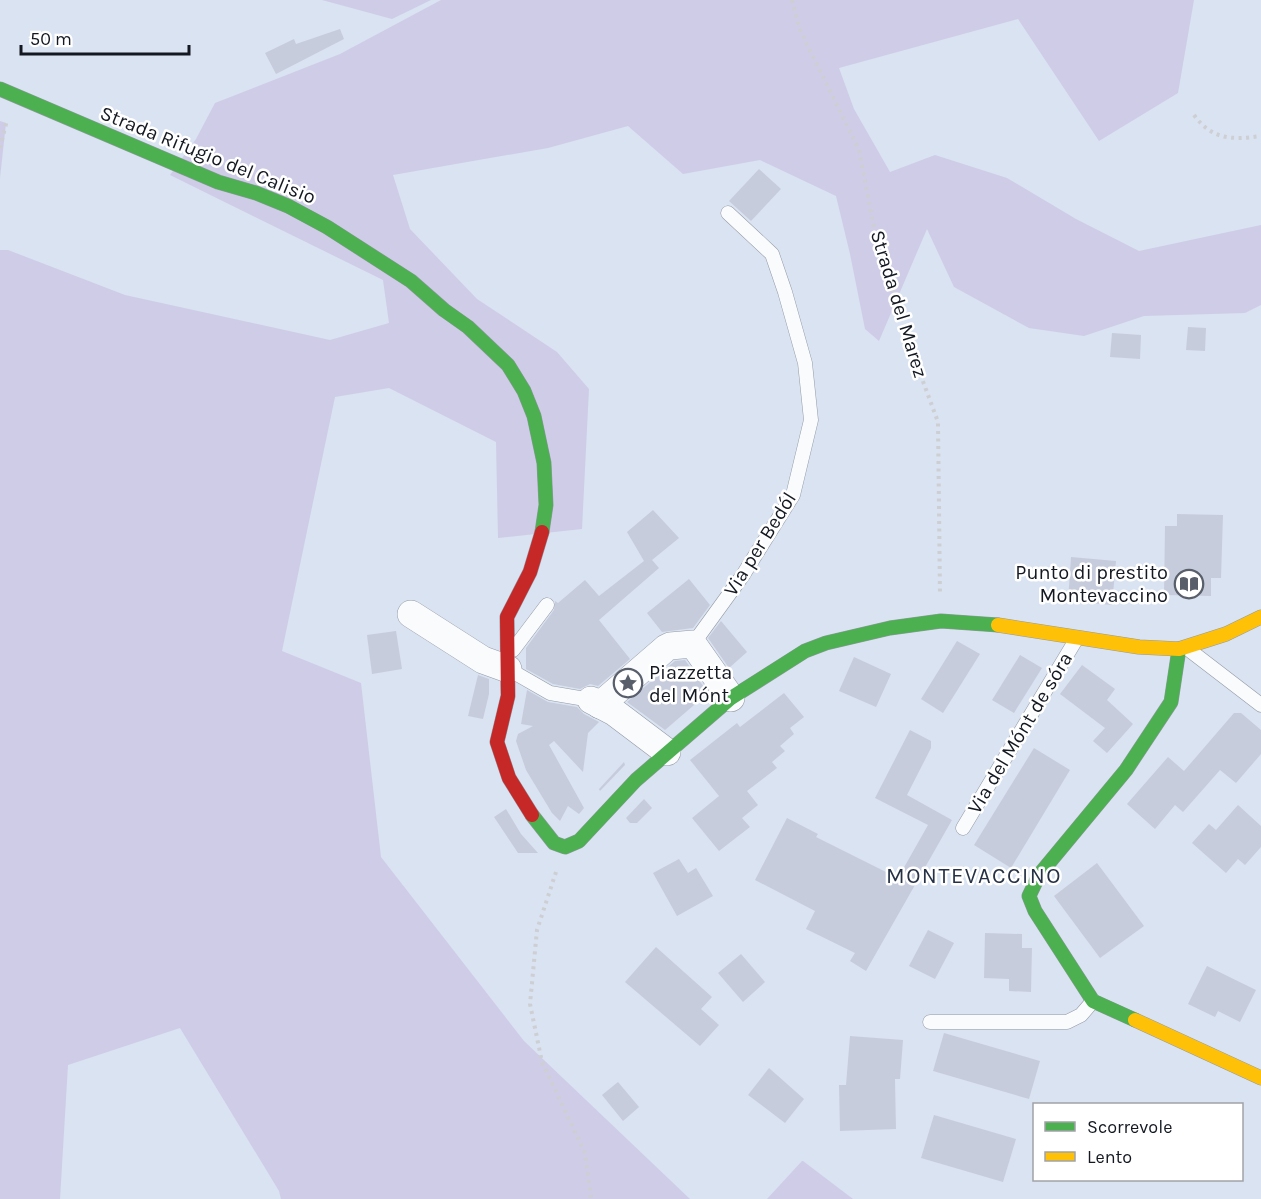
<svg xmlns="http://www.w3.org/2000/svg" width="1261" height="1199" font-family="Karla,sans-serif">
<rect width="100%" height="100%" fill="#dae3f1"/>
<!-- green -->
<g fill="#cfcce8">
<polygon points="322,0 431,0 392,19"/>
<polygon points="441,0 1194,0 1178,93 1099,141 1018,19 839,68 854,109 890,172 935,155 1007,178 1076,219 1139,251 1261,225 1261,305 1245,313 1144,316 1084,336 1029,328 954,287 927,229 879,341 865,329 850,254 836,196 760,160 683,174 628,126 548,148 393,175 410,229 477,299 557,352 589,389 582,529 498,538 496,442 389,388 335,397 282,651 361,683 381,857 524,1041 690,1199 281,1199 279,1191 180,1028 68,1065 60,1199 0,1199 0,250 8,250 125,295 330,340 389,323 383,280 170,175 196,139 215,103 340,54"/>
<polygon points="0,121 6,123 0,178"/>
<polygon points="802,1161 803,1161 853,1199 767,1199"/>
</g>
<!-- building -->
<g fill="#c7ccdd">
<polygon points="340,29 344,39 276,74 265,53 294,39 296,44"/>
<polygon points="759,169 781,189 751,221 729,201"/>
<polygon points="1188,327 1206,328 1205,351 1186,350"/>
<polygon points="1112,333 1141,335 1140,359 1110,357"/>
<polygon points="653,510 679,538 652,560 659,568 599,620 630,659 598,686 590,684 580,689 553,684 526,669 526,648 554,610 555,601 558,603 585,580 599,596 644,561 627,532"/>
<polygon points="1177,514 1223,515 1221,578 1211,578 1211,596 1164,595 1165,526 1177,526"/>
<polygon points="1071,557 1116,561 1112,605 1068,601"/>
<polygon points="689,579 710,605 693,628 662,632 647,613"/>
<polygon points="721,621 747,652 729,668 708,638"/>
<polygon points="396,631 402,669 372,674 367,635"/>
<polygon points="957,641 980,654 943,713 921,699"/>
<polygon points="1020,655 1042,668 1014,713 992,700"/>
<polygon points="854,657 891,674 876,707 839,691"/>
<polygon points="685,660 708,693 665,730 627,702 675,661"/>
<polygon points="1082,665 1115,689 1107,700 1133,724 1107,753 1093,741 1105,728 1060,694"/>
<polygon points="478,675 489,679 489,694 483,719 468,716"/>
<polygon points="527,690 548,702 577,707 584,714 599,722 588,733 583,772 554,741 549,745 584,808 579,814 568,806 560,821 552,813 526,770 516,741 518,734 533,726 521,724"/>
<polygon points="784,693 804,717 790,728 794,734 780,746 785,751 772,762 777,768 747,791 758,805 742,818 750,827 719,851 692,818 719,796 690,760 737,723 740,727"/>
<polygon points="1234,713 1241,713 1261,730 1261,754 1236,783 1220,770 1183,812 1175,805 1155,829 1127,804 1168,757 1184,771"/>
<polygon points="910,730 931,741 931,748 907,795 952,820 866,971 850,961 855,953 806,929 815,911 755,880 787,818 818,834 816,837 898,878 928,825 875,798"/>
<polygon points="1034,748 1070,770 1011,868 974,845"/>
<polygon points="624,762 625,765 600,791 599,789"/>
<polygon points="644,799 652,808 637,823 630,823 626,818"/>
<polygon points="1238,805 1261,826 1261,847 1245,865 1238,859 1226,873 1192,843 1209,824 1216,830"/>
<polygon points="506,809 521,834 538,853 518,853 494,817"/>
<polygon points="679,859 688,873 696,868 713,896 677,916 653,873"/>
<polygon points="1097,863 1144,926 1100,958 1054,896"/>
<polygon points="928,930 954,943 935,979 909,966"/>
<polygon points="985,933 1022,934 1022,948 1032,948 1031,992 1009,991 1009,979 984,978"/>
<polygon points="656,947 712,997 701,1009 719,1025 700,1046 625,982"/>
<polygon points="741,954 765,982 743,1002 718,973"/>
<polygon points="1207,966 1256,990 1240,1022 1218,1011 1215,1017 1188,1004"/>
<polygon points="944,1033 1040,1061 1029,1099 933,1071"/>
<polygon points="850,1036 903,1040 900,1079 895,1079 896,1129 840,1131 839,1085 846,1085"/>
<polygon points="769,1068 804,1099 785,1123 748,1095"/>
<polygon points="618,1082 639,1107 623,1121 602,1095"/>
<polygon points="934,1115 1016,1139 1003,1182 921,1158"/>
</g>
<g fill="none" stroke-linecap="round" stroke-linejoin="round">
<!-- lane casing -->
<g stroke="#949aa5" stroke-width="15">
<g id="lane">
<polyline points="693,644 743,575 793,495 811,420 805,363 785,292 772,254 728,213"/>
<polyline points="1188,649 1261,705"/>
<polyline points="513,650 547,605"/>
<polyline points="510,670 550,693 591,700"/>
<polyline points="963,828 1077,638"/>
<polyline points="930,1022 1067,1022 1081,1015 1093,1001"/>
</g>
</g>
<!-- street casing -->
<g stroke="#949aa5" stroke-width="28">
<g id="street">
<polyline points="411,614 483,660 508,669"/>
<polyline points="591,700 614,712 667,752"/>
<polyline points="600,705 666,648 670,646 693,644 731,698"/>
</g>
</g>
<!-- fast casing -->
<g stroke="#949aa5" stroke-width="15">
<g id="fast">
<polyline points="0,89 218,182 256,193 288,206 327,227 411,281 444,310 468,327 508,365 524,391 534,416 544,463 546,505 542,532"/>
<polyline points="532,815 554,843 565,847 579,841 636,780 731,698 805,651 826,643 890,628 941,621 998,625"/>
<polyline points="1135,1020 1093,1001 1035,911 1029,896 1039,875 1126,770 1171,702 1179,649"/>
</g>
</g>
<!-- slow casing -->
<g stroke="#949aa5" stroke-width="15">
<g id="slow">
<polyline points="998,625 1139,647 1179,649 1226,634 1261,617"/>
<polyline points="1135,1020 1261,1078"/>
</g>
</g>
<!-- jam casing -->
<g stroke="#949aa5" stroke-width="15">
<polyline id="jam" points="532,815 509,778 497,742 508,696 507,617 530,572 542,532"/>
</g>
<!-- path -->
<g stroke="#cdcfd3" stroke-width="4" stroke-dasharray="3 4.5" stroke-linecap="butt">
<polyline points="792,0 800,30 859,150 875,233 914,357 938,422 940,594"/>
<path d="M1194,115C1212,140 1232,140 1261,136"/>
<polyline points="0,148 7,120"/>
<polyline points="556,872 537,930 530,1004 542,1062 585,1153 591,1199"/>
</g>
<!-- lane -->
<use href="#lane" stroke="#f9fbfd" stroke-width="14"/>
<!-- street -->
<use href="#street" stroke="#f9fbfd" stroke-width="27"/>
<!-- fast -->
<use href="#fast" stroke="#4caf50" stroke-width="14"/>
<!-- slow -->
<use href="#slow" stroke="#ffc107" stroke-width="14"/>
<!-- jam -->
<use href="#jam" stroke="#c62828" stroke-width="14"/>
</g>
<!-- icons -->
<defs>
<g id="library-ring" transform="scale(1.5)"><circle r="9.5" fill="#fff" stroke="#595f6a" stroke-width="1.5"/><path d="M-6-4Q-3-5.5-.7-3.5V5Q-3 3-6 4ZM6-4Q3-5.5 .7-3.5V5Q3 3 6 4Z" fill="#595f6a"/></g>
<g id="sight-ring" transform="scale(1.5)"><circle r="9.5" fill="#fff" stroke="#595f6a" stroke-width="1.5"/><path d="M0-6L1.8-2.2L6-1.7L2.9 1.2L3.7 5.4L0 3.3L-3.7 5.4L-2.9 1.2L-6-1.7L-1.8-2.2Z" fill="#595f6a"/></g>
</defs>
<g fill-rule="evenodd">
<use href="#library-ring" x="1189" y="584"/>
<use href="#sight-ring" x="628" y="683"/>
</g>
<g text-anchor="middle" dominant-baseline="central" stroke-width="5" stroke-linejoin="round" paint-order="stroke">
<!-- street labels -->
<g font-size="20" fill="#131821" stroke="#fff">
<text transform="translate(208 155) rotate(22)">Strada Rifugio del Calisio</text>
<text transform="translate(899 304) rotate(73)">Strada del Marez</text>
<text transform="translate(760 544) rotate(-58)">Via per Bedól</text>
<text transform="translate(1020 733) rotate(-59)">Via del Mónt de sóra</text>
</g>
<!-- poi labels -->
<g font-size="20" fill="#131821" stroke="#fff" text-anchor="end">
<text x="1168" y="572">Punto di prestito<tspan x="1168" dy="23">Montevaccino</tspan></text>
<text x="649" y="672" text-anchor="start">Piazzetta<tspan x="649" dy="23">del Mónt</tspan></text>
</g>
<!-- quarter labels -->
<g font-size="22" letter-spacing="1.5" fill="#263146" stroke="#fff">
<text x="974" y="876">MONTEVACCINO</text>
</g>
</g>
<!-- legend -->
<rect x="1033" y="1103" width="210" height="78" fill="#ffffff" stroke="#a1a3a6" stroke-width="1.5"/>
<rect x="1045" y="1122" width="30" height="9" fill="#4caf50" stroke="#a1a3a6" stroke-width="1.5"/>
<text x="1087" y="1133" font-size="18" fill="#131821">Scorrevole</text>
<rect x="1045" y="1152" width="30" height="9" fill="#ffc107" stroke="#a1a3a6" stroke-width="1.5"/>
<text x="1087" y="1163" font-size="18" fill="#131821">Lento</text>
<!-- scale -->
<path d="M21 45v9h168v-9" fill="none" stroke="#131821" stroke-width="3"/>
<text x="30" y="45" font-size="18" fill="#131821" stroke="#ffffff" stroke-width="4.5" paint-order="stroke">50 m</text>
</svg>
